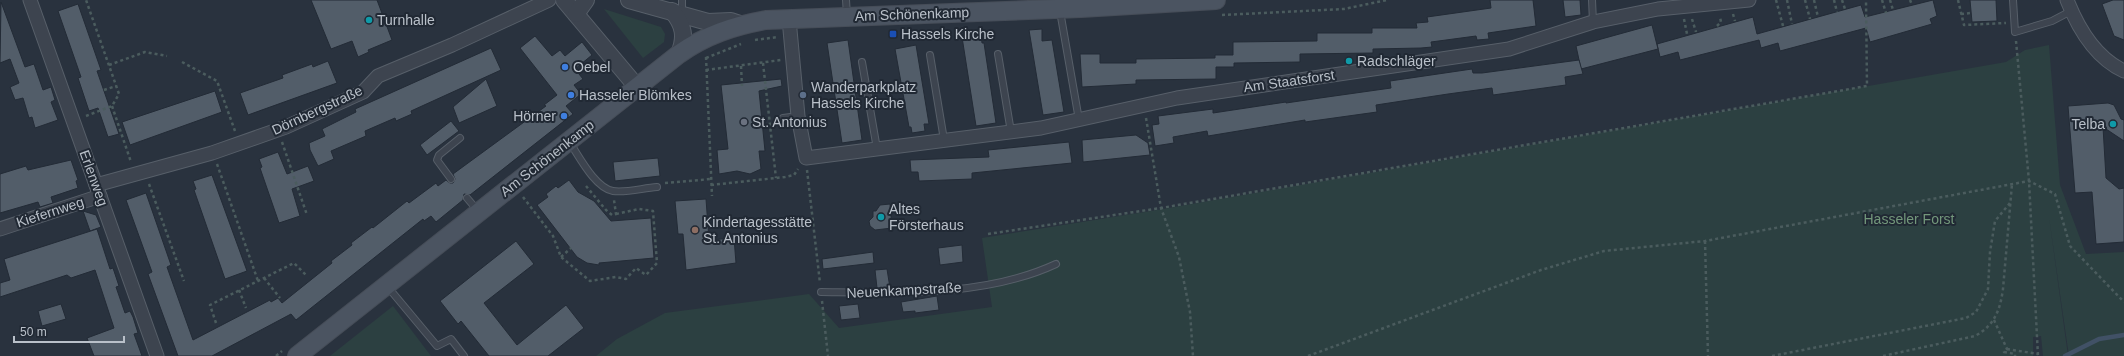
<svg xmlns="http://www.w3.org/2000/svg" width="2124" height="356" font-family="Helvetica,sans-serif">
<rect width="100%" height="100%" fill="#29323e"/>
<!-- green -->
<g fill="#2c4041">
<polygon points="604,9 661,27 665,34 664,42 643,58"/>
<polygon points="2049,45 2060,185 2086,254 2124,252 2124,356 2069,356 2049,217 2068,356 2043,356 2041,336 2033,337 2033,356 596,356 617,339 665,313 809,294 839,328 992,307 982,238 1157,210 2006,62 2025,50"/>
<polygon points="393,306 431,356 330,356"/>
</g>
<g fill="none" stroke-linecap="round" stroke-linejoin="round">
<!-- stream -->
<polyline stroke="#415166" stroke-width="4.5" points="2065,356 2099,339 2124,335"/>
</g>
<!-- building -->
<g fill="#525d69" stroke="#232b36">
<polygon points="311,0 377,0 392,40 368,50 369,52 358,57 352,41 331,49"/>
<polygon points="1490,0 1533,0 1536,26 1488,33 1489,39 1477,40 1476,36 1431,42 1432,47 1421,48 1373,49 1373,53 1300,54 1300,62 1234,63 1234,67 1216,67 1216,79 1136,80 1136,84 1082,87 1080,54 1100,54 1100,63 1136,63 1136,59 1215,58 1215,55 1233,55 1233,42 1317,41 1317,33 1372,33 1372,28 1417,28 1416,23 1428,22 1427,17 1491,8"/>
<polygon points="1563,0 1580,0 1581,15 1565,17"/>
<polygon points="1933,0 1937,16 1930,19 1932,24 1870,42 1866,28 1780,51 1778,43 1761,48 1759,40 1680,60 1678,52 1660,57 1657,44 1753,17 1757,34 1861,5 1865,17"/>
<polygon points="1970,0 1996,0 1997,21 1972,22"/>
<polygon points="2113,0 2124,0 2124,40 2114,36 2102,4"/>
<polygon points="1,2 25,67 34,64 43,90 51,87 55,100 51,102 58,120 35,128 32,117 29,118 23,98 15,100 10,87 19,83 10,59 0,63"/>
<polygon points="78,4 101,70 97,71 119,134 108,137 98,108 89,111 78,78 81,77 58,11"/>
<polygon points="1652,25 1658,49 1581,69 1576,46"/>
<polygon points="1042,29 1042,41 1052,40 1064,112 1043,115 1029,30"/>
<polygon points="981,34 982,43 984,43 996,123 976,126 962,37"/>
<polygon points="535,36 552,56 560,50 565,56 582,42 592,55 575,69 583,79 574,85 581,94 566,106 573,114 470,195 464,194 463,200 436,222 431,216 424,221 423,219 296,320 291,314 212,356 178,356 148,274 152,272 126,200 146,193 171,265 167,267 193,340 270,300 271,302 278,298 282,303 332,263 331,261 352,245 351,243 372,227 373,228 407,201 409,203 436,183 438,186 446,180 450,183 453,183 455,179 453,174 546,106 544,105 557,95 520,48"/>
<polygon points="848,40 862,140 842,143 827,43"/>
<polygon points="916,45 929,124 924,124 925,131 912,133 911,127 909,127 895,49"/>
<polygon points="491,48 501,70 411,111 412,114 396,121 395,118 365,131 366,136 331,151 334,159 318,166 310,150 309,143 325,136 322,129 356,112 355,109"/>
<polygon points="1579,60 1583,74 1565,77 1566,85 1493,95 1492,88 1448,94 1376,105 1377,112 1305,122 1305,120 1208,136 1207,131 1173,137 1174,143 1155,146 1152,125 1159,124 1158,116 1213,109 1213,113 1286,102 1286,103 1320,98 1391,88 1390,81 1472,69 1473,73 1482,73"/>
<polygon points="328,61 337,83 248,115 240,93 283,78 282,75 312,64 313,67"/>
<polygon points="486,79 497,106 459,123 453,107"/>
<polygon points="781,79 782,86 759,91 765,151 759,151 761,169 750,174 737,171 719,174 717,150 728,149 721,85"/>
<polygon points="215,91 222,112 130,145 122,122"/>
<polygon points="2108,103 2114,105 2121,119 2124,120 2124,141 2103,127 2106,178 2119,189 2124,188 2124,242 2096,244 2092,192 2075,193 2068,106"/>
<polygon points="451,121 459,131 427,155 420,145"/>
<polygon points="1136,135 1148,143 1150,155 1083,162 1082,140"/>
<polygon points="1069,142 1072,163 972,173 972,179 919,181 918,172 911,172 910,160 989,157 988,150"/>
<polygon points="278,152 287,174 308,166 314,181 292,189 300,216 279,223 260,168 262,167 259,159"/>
<polygon points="658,158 660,176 615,181 613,162"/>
<polygon points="71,160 78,180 76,181 78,188 51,197 53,203 40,207 38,202 0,213 0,174 26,166 28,170"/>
<polygon points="212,175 247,271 225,279 194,190 196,189 193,181"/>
<polygon points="569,180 578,192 594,201 611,221 651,218 654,258 599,263 599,265 587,263 577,257 537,205 548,197 546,194 556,186 558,188"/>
<polygon points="706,199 709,240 734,238 736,263 686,270 683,234 678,234 675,201"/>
<polygon points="890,204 892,228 875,230 870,226 869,221 873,217 873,211 876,211 880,205"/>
<polygon points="83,211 96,215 101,227 90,231"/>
<polygon points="97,229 110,269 113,268 119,286 116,287 125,313 130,311 133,317 138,333 134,334 142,356 94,356 87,338 114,328 95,270 71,278 67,275 0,297 0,283 10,280 4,259"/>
<polygon points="516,241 534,264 484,303 517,345 566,305 584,328 548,356 489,356 461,321 458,324 440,301"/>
<polygon points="962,245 963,262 940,265 938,248"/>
<polygon points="873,252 874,263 823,269 822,259"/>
<polygon points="887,269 890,288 877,288 875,270"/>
<polygon points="937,296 939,310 915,313 915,311 903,312 901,302"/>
<polygon points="61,304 66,319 42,326 38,311"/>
<polygon points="858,304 860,318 841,320 839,306"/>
</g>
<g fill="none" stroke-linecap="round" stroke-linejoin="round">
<!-- service casing -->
<g stroke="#575f69" stroke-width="8">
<g id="service">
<polyline points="846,0 847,15"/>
<polyline points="1592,0 1593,22"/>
<polyline points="2013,0 2015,32 2052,21 2071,11"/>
<polyline points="1060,11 1079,120"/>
<polyline points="682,13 682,0"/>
<polyline points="998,54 1011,132"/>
<polyline points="930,55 944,140"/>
<polyline points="862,62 877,149"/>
<polyline points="783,118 798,116"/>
<path d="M570,143C579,156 595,188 613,191C626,193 643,188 657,187"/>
<polyline points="451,179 437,160 439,155 460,138"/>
<polyline points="467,198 478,211"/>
<polyline points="387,286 437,346 451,339 464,356"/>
<path d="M821,292C897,293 985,297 1056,264"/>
</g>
</g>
<!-- minor casing -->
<g stroke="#575f69" stroke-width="15">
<g id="minor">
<polyline points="30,0 157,356"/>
<path d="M2067,0C2078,28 2096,58 2124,71"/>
<polyline points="789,19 798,116 806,158 1041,128 1177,98 1509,49 1593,22 1658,9 1749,0"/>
<polyline points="96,185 212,153 286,127 363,92 378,76 452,45 549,0"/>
<polyline points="0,229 100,196"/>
</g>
</g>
<!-- tertiary casing -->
<g stroke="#575f69" stroke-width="18">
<g id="tertiary">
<polyline points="564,0 637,87"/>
<polyline points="629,0 708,22 731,21 740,24"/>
<path d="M672,11C684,25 686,37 679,54"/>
<polyline points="576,14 586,0"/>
</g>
</g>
<!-- secondary casing -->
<g stroke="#464d58" stroke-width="20">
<path id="secondary" d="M297,356L679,54C706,35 733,26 766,20L1081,8L1216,0"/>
</g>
<!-- path -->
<g stroke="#4b5c5e" stroke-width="2.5" stroke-dasharray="3 3" stroke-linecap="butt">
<polyline points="1776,0 1783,26"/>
<polyline points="1787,0 1792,24"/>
<polyline points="1805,0 1810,19"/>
<polyline points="1814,0 1818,17"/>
<polyline points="1834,0 1837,12"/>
<polyline points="1842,0 1845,9"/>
<polyline points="1882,0 1886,13"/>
<polyline points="1890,0 1893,10"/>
<polyline points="1910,0 1912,5"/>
<polyline points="1958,0 1964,25 2006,23"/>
<polyline points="1733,14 1735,21"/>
<polyline points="1961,14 1971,13"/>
<polyline points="1222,15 1344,9 1387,0"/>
<polyline points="1684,19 1687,34"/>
<polyline points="1692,19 1696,32"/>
<polyline points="1717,26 1721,22 1720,17"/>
<polyline points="755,40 778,37"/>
<polyline points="2016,41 2029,181 2038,356"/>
<polyline points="706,57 712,196"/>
<polyline points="706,58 741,44"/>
<polyline points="182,62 217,81 235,131"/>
<polyline points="763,63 776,178"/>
<polyline points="109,65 145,52 167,56"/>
<polyline points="741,66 742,86"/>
<polyline points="706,70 781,60"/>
<polyline points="104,90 116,86"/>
<polyline points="112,106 131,162"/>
<polyline points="86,116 112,106 119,94 86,0"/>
<polyline points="1146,118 1161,208 1179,257 1190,312 1193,356"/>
<polyline points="282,142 307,215"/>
<polyline points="217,164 258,281"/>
<polyline points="807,170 820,283"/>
<polyline points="665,183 711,179"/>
<polyline points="149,184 184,281"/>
<polyline points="711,185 785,177 794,175 798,169"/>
<polyline points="586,186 606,210 612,215 616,214 614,200"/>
<polyline points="523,197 553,236 561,257 590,281 616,277 626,279 636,268 646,275 657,263 653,211 639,209 616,214"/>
<polyline points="988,234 1161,208 1867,86 1866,0"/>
<polyline points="1705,241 1708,356"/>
<polyline points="561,257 571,248"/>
<polyline points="264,278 280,298"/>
<polyline points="239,290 246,308"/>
<polyline points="822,301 828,356"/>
<polyline points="1994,320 2007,349 2004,352 2015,354 2015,356"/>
<polyline points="216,323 210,305 294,263 307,276"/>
<polyline points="2007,349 2038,354"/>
<polyline points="276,356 282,351"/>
<polyline points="1308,356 1541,270 1604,251 1705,241 2029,181 2055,194 2070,246 2124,302"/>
<polyline points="1772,356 1966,318 1976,312 1988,289 1990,252 1995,221 2010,203"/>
<path d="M1883,356L1975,336C1995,325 2000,310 2003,289L2012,184"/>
</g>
<!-- service -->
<use href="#service" stroke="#3d444f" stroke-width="6"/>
<!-- minor -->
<use href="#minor" stroke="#3d444f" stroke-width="13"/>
<!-- tertiary -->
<use href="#tertiary" stroke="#3d444f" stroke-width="16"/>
<!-- secondary -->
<use href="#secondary" stroke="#4b5461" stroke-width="18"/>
</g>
<!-- markers -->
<g fill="#0f9aa8" stroke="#212934" stroke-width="1.5">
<circle cx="369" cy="20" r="4"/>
<circle cx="1349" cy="61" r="4"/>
<circle cx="2113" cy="124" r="4"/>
<circle cx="881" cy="217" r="4"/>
</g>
<rect fill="#1a4fb4" stroke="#212934" stroke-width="1.5" x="889" y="30" width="8" height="8" rx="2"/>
<g fill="#3f7fe0" stroke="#212934" stroke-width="1.5">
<circle cx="565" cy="67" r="4"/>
<circle cx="571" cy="95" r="4"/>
<circle cx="564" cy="116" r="4"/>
</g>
<circle fill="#5c6f8a" stroke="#212934" stroke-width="1.5" cx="803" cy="95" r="4"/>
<circle fill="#6b7280" stroke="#212934" stroke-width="1.5" cx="744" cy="122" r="4"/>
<circle fill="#8d6e63" stroke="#212934" stroke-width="1.5" cx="695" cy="230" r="4"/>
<g text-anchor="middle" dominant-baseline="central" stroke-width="4" stroke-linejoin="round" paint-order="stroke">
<!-- street labels -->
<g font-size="14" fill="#b9c0c9" stroke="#212934">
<text transform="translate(912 14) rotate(-2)">Am Schönenkamp</text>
<text transform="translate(1289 81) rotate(-8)">Am Staatsforst</text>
<text transform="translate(317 110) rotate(-25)">Dörnbergstraße</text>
<text transform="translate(547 158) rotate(-38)">Am Schönenkamp</text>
<text transform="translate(94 178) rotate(70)">Erlenweg</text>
<text transform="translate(50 212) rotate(-18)">Kiefernweg</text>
<text transform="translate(904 290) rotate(-3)">Neuenkampstraße</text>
</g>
<!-- poi labels -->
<g font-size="14" fill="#b9c0c9" stroke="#212934" text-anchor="start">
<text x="377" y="20">Turnhalle</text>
<text x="901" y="34">Hassels Kirche</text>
<text x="1357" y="61">Radschläger</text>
<text x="573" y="67">Oebel</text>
<text x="811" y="87">Wanderparkplatz<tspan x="811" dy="16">Hassels Kirche</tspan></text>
<text x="579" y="95">Hasseler Blömkes</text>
<text x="556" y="116" text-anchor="end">Hörner</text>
<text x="752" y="122">St. Antonius</text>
<text x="2105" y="124" text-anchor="end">Telba</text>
<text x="889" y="209">Altes<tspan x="889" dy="16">Försterhaus</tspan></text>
<text x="703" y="222">Kindertagesstätte<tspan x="703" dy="16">St. Antonius</tspan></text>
</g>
<!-- park labels -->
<g font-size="14" fill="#73977b" stroke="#212934">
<text x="1909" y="219">Hasseler Forst</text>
</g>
</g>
<!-- scale -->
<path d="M14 336v6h110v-6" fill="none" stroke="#b9c0c9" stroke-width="2"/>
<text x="20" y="336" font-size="12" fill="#b9c0c9" stroke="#212934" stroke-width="3" paint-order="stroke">50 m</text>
</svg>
